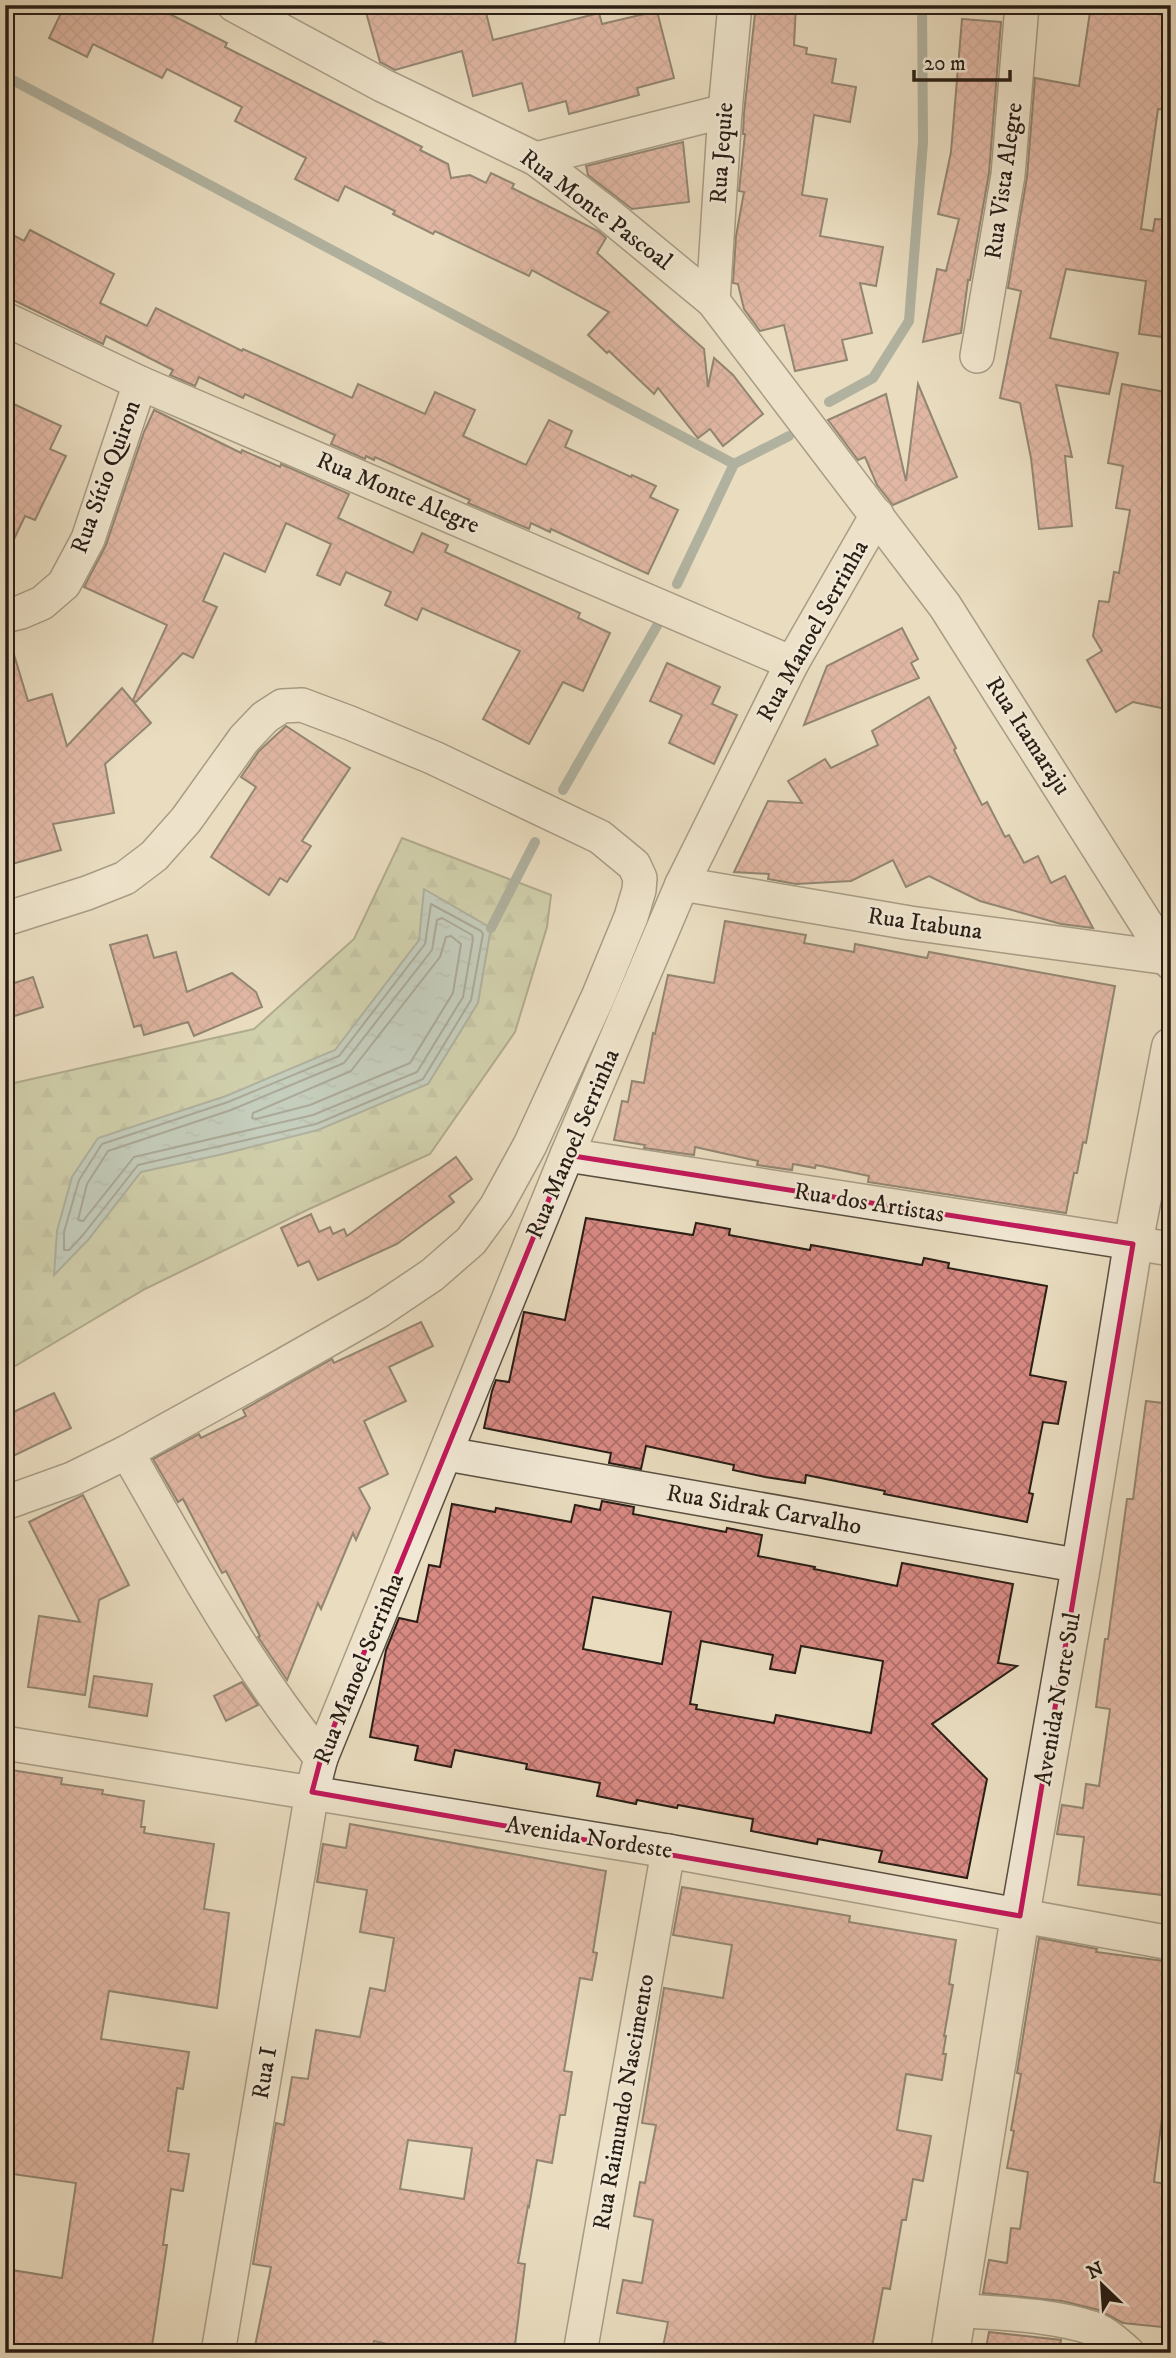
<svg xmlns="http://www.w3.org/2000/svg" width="1176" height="2358" font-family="'IM FELL DW Pica',serif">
<defs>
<pattern id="forest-firs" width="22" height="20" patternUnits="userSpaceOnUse" patternTransform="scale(1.75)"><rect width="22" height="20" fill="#b3c195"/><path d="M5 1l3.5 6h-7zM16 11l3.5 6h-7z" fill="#9aa580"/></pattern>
<pattern id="water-ripples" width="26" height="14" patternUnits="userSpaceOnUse" patternTransform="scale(1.75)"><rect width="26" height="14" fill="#99bab8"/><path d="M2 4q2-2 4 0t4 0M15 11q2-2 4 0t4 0" fill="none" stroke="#849f9d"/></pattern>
<pattern id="building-cross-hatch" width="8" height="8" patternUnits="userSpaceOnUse" patternTransform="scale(1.75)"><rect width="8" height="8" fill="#d78982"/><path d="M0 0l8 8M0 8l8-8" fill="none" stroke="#ae6f69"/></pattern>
</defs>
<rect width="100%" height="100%" fill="#e9dcbf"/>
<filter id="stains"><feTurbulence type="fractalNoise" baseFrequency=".00286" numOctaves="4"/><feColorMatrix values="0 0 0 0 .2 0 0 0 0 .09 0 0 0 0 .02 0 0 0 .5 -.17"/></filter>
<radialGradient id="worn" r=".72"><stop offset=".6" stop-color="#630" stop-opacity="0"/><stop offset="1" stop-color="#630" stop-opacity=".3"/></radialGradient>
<!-- forest -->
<polygon fill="url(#forest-firs)" stroke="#6e7055" stroke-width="2" points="402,838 551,895 547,927 515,1032 430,1154 307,1210 145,1289 5,1372 5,1085 254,1029 354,939"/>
<!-- water -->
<polygon fill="url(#water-ripples)" stroke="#6c7c77" stroke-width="2" points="424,889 491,928 478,1003 428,1084 318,1130 219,1155 141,1172 88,1240 54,1275 57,1231 72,1177 98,1138 226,1096 335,1050 419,940"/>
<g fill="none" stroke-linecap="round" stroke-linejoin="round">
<!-- shore -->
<g stroke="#616c66" stroke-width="2">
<polygon points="431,904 481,931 483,934 471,1000 423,1079 316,1124 138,1165 83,1235 69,1250 64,1250 64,1232 79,1180 102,1144 228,1102 339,1056 425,944"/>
<polygon points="442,918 472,935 473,939 463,997 417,1072 313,1115 134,1157 83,1221 78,1220 87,1184 108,1151 231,1110 344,1063 432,950 437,920"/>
<polygon points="451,936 461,944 453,993 410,1063 310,1105 256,1119 252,1118 253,1113 351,1071 440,957 446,937"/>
</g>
<!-- stream -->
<g stroke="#6c7c77" stroke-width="10">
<polyline points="5,76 734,464"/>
<polyline points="829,402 873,378 909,321 923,142 922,5"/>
<polyline points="677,584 734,464 789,436"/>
<polyline points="563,790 658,624"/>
<polyline points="491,928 535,842"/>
</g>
</g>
<!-- building -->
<g fill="url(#building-cross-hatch)" stroke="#291e15" stroke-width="2" fill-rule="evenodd">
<polygon points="65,5 152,5 227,43 225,47 422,147 420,150 448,164 451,178 470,175 486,183 491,173 514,184 512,188 598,231 606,238 597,253 704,349 708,387 714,358 733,375 763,414 723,446 710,429 698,438 658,388 654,394 609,351 607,353 588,335 609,312 532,270 529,276 435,231 433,234 393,214 395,211 345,186 338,201 295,179 306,158 235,121 242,107 167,69 162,78 93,44 87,57 49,38"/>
<polygon points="364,5 484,5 493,40 599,13 602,24 657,11 674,78 637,88 639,95 569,114 566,101 529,111 522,83 473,96 462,51 395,70 380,62"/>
<polygon points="756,5 796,5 794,45 807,48 806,54 836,59 832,83 856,87 850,122 814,115 802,195 827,199 820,236 883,247 876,286 860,283 872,333 842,340 847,360 795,371 784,325 760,331 744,309 738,284 733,283 736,236 744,192 739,191 745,134 743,134 744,113"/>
<polygon points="1091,5 1171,16 1171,110 1158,109 1141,229 1153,231 1155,219 1171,220 1171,338 1139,334 1146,281 1066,269 1050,338 1118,353 1109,394 1056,385 1072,457 1065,456 1072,526 1039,529 1031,458 1020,403 1000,398 1021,291 1008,288 1027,177 1035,78 1079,86"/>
<polygon points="962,19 1001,22 989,173 970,280 968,280 961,333 923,342 937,269 946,271 959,219 938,214 951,152"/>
<polygon points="683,142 689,202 632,209 588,175 586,166"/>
<polygon points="30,230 114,274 100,303 147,326 156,308 242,351 243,349 352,398 358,384 425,414 435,392 475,410 463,436 526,465 549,420 572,431 565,447 631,477 632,475 656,486 650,497 678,510 648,574 551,529 550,532 531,523 529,529 468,503 470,500 375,457 374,460 366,456 365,459 331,444 335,435 245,394 243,398 199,377 195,386 170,375 173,370 106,336 103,344 5,296 5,231 24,241"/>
<polygon points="918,384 957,477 893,505 877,485 865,457 858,460 828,420 886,394 906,481"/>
<polygon points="1122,384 1171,393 1171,642 1166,669 1171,670 1171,682 1166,709 1133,702 1116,712 1087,660 1102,651 1093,636 1099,601 1109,602 1114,572 1119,573 1130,510 1116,508 1123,466 1108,463"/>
<polygon points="5,400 61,426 50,449 66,456 35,520 25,516 5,558"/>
<polygon points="154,410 241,453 242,450 280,467 281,464 349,494 338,518 413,553 422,533 448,545 445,552 580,613 578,618 610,633 583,691 563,682 529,744 483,719 520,651 422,608 417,620 385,605 391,592 346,572 340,585 317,575 331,544 286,523 265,572 224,553 203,601 217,607 193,658 183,653 136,702 133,700 167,625 84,587 106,545 144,432"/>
<polygon points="902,628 918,659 911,663 919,678 804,725 827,666"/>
<polygon points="12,648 28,701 52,694 67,746 122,688 151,723 105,764 114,813 53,824 61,850 12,864 5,842 5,649"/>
<polygon points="667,663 720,687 712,704 737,715 714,764 669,743 682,715 650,701"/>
<polygon points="929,697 956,748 954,750 982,805 987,802 1005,837 1009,835 1024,863 1038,856 1051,883 1065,876 1093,928 1061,924 980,901 929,876 906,887 893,860 851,881 796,884 768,879 769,874 734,872 768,801 802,803 788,781 825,759 831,768 878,745 872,731"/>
<polygon points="286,726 350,768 302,841 311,846 287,882 280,878 269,895 211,857 256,787 241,777 259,751"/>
<polygon points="725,921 806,935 804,943 854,952 855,944 927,958 929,952 1115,986 1086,1143 1083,1142 1077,1173 1074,1173 1066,1213 868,1182 869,1176 816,1165 815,1168 793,1164 792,1170 757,1165 758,1161 695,1147 694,1155 644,1148 645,1145 614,1140 622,1101 628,1102 632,1081 644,1083 653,1033 655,1034 668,975 714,983"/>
<polygon points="147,935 154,958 176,952 187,992 232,973 256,992 262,1007 194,1036 188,1022 144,1035 141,1025 134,1027 110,945"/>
<polygon points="33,977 43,1007 5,1019 5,986"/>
<polygon points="456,1157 472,1179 449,1196 454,1202 397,1244 318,1280 309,1261 298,1266 281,1228 311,1214 319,1232 330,1227 333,1234 344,1229 347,1236"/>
<polygon points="586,1218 693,1235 696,1223 730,1229 729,1235 810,1250 811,1245 922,1265 924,1258 949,1263 948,1268 1047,1286 1030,1375 1066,1382 1058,1424 1043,1422 1029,1493 1033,1494 1027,1522 884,1494 885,1491 806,1475 805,1483 765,1477 733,1470 734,1465 646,1446 641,1469 609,1463 611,1453 484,1428 492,1391 496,1380 509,1382 524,1312 565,1320"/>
<polygon points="421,1322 433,1346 389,1367 406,1401 364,1421 388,1474 359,1488 370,1508 356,1540 353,1533 321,1609 318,1603 287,1680 258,1637 260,1636 226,1571 222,1573 183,1499 178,1502 153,1459 199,1434 201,1438 246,1416 243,1410 332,1359 334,1363"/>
<polygon points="54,1393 71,1428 5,1460 5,1416"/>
<polygon points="1146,1401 1171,1404 1171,1896 1078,1885 1084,1837 1057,1834 1062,1805 1083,1808 1086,1784 1099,1786 1110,1709 1096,1707 1105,1639 1108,1639 1127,1499 1133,1499"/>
<polygon points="83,1495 129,1585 99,1600 85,1695 28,1687 39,1616 80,1622 29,1522"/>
<path d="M602,1501L634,1507L633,1514L726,1532L727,1528L762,1535L758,1556L815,1567L814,1569L897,1586L902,1563L1013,1584L998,1663L1017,1666L932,1724L987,1779L967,1878L879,1862L882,1851L818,1839L817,1844L751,1831L753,1819L678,1805L677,1808L637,1800L636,1804L597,1796L600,1783L526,1769L527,1764L455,1750L451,1767L415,1760L418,1746L370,1737L386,1650L399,1618L417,1622L429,1565L440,1567L452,1504L495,1512L496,1508L571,1522L575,1505L600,1510ZM593,1597L671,1612L662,1664L583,1649ZM701,1641L773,1655L770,1669L795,1673L801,1646L883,1661L871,1733L776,1715L774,1723L696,1709L697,1705L690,1704Z"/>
<polygon points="94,1676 152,1684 147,1716 89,1707"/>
<polygon points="242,1682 258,1705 226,1721 214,1696"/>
<polygon points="5,1769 62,1778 61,1784 103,1790 102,1794 144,1801 141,1827 145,1827 144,1833 214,1844 204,1909 229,1913 217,2008 109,1991 101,2039 189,2052 183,2089 177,2088 168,2151 189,2154 183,2191 171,2189 163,2245 167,2245 151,2353 5,2353 5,2269 62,2278 76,2183 5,2173"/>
<path d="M350,1824L606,1871L593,1952L597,1953L592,1980L580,1978L564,2071L572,2072L565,2115H560L552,2163L537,2160L529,2207L528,2206L518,2263L525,2264L514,2353H426L374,2341L372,2353H290L255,2346L271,2267L253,2264L276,2123L284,2125L292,2077L308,2079L316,2030L360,2037L370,1988L385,1991L394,1938L360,1932L367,1890L317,1882L323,1844L346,1848ZM408,2140L472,2148L464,2199L400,2189Z"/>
<polygon points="682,1887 850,1916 849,1922 956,1940 949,1984 953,1985 944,2036 946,2036 943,2054 946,2054 942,2080 906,2074 897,2130 931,2136 923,2181 913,2179 906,2220 902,2220 890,2289 883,2288 871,2353 674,2353 675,2350 663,2347 668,2322 617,2313 623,2280 642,2283 653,2220 634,2216 640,2182 645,2183 656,2125 642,2123 664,1988 723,1998 732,1945 673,1935"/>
<polygon points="1039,1938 1097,1949 1096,1952 1171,1962 1171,2110 1164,2102 1154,2182 1171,2185 1171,2328 1123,2323 1099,2310 1062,2301 983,2293 989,2260 1007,2263 1011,2228 1020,2229 1028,2172 1007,2168 1014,2131 1011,2130 1021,2074 1017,2073"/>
<polygon points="989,2332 1061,2340 1059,2353 985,2353"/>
</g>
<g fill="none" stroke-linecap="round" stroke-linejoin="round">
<!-- minor casing -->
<g stroke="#594e40" stroke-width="36">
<g id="minor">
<polyline points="234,5 382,85 536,159 605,212 713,301 945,606 1171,963"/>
<polyline points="536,159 725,111"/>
<polyline points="713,301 725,111 735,5"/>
<polyline points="5,319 140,383 792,663"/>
<polyline points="977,356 1008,175 1022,5"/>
<polyline points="5,616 21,612 42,603 64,584 88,539 140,383"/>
<polyline points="682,884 910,923 1169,958"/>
<polyline points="5,919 87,893 125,878 154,856 186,820 244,739 265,717 282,706 302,705 350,723 434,758 600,837 634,865 640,878 639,890 631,917 598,997 530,1145 496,1207 471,1241 432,1275 377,1312 266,1375 127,1452 72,1479 5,1503"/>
<polyline points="567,1155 1171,1249"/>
<path d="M127,1452C187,1557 245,1664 321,1758"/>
<polyline points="447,1454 1081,1566"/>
<polyline points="5,1743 668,1851 1171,1943"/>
<path d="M957,2310C1001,2314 1050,2314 1092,2328C1106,2333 1117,2343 1128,2353"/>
<polyline points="218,2353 312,1792 321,1758 567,1155 682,884 792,663 877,515"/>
<polyline points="580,2353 668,1851"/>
</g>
</g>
<!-- tertiary casing -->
<g stroke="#594e40" stroke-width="41">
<polyline id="tertiary" points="950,2353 1020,1916 1081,1566 1133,1244 1171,1047"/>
</g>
<!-- minor -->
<use href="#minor" stroke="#f1e8d5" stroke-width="33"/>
<!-- tertiary -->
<use href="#tertiary" stroke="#f1e8d5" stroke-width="38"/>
</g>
<!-- marked area -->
<path d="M0 0H1176V2358H0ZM567,1155L1133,1244L1020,1916L312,1792L321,1758Z" fill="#e9dcbf" fill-opacity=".55" fill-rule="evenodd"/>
<path fill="none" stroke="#c2185b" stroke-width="5" stroke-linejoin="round" d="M567,1155L1133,1244L1020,1916L312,1792L321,1758Z"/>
<g text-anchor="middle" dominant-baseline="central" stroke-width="5" stroke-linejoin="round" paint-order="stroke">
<!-- street labels -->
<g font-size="24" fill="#291e15" stroke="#f1e8d5">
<text transform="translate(722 153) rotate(-86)">Rua Jequie</text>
<text transform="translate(1004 181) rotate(-82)">Rua Vista Alegre</text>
<text transform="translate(596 210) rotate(37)">Rua Monte Pascoal</text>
<text transform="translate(106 477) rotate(-70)">Rua Sítio Quiron</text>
<text transform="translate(398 493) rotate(23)">Rua Monte Alegre</text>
<text transform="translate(813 631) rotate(-61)">Rua Manoel Serrinha</text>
<text transform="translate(1028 736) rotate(57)">Rua Itamaraju</text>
<text transform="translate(925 924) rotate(8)">Rua Itabuna</text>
<text transform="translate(573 1144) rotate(-67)">Rua Manoel Serrinha</text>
<text transform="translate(869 1203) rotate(9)">Rua dos Artistas</text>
<text transform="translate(764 1510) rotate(10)">Rua Sidrak Carvalho</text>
<text transform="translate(359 1669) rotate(-68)">Rua Manoel Serrinha</text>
<text transform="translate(1058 1699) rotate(-80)">Avenida Norte Sul</text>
<text transform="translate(589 1838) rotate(9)">Avenida Nordeste</text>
<text transform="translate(265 2073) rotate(-80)">Rua I</text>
<text transform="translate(624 2102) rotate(-80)">Rua Raimundo Nascimento</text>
</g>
</g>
<!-- margin -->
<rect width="1176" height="2358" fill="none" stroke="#e9dcbf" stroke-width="28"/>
<rect x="7" y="7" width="1162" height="2344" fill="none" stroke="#291e15" stroke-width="3.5"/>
<rect x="14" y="14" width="1148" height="2330" fill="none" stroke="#291e15" stroke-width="2"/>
<!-- north arrow -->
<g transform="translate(1102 2285) rotate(335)" stroke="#f1e8d5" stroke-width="5" paint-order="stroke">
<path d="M0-5L12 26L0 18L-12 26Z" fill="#291e15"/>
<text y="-10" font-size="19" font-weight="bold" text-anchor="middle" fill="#291e15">N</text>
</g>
<!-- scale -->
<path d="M914 70v10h96v-10" fill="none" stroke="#291e15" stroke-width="3.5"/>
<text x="924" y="70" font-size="21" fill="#291e15" stroke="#f1e8d5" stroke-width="5" paint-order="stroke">20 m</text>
<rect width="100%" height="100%" filter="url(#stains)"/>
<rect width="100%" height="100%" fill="url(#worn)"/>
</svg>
